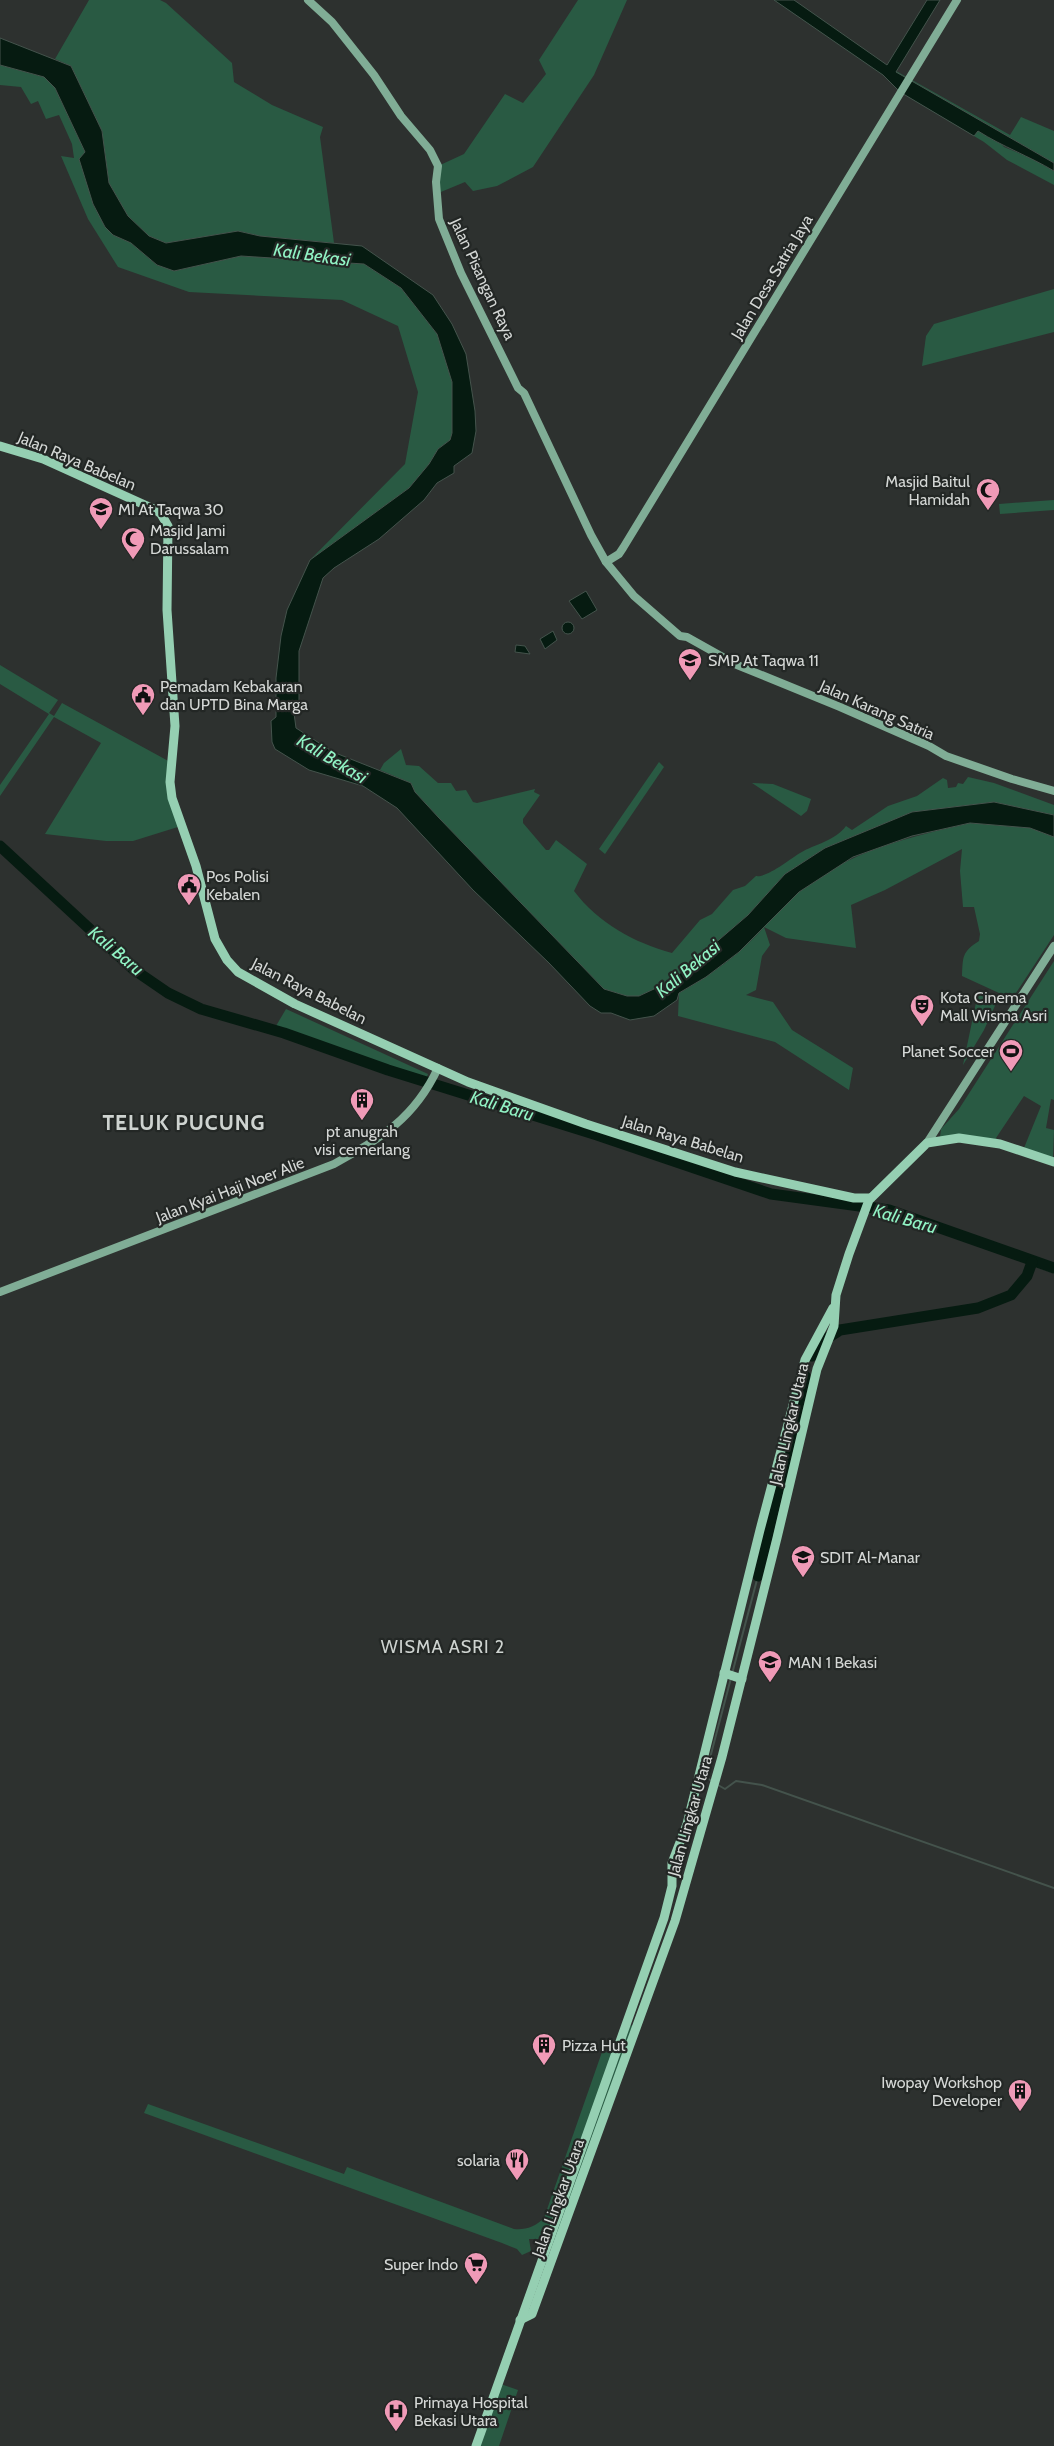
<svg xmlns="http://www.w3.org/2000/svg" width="1054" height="2446" font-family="Cabin,sans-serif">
<rect width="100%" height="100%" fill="#2d312f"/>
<!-- green -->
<g fill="#295a43">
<polygon points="89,0 160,0 166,3 232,63 234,82 272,105 323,127 320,137 334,243 260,236 238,231 166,243 149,236 128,216 109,183 102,131 71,66 55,59"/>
<polygon points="578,0 627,0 594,75 533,167 497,186 473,191 465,182 436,194 438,166 464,154 505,94 523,103 546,74 539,60"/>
<polygon points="774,0 794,0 889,67 1010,135 1021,117 1054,131 1054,163 983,123 1004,147 1033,159 1054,171 1054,185 1007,160 984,142 900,92 883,75"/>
<polygon points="0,65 44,77 55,88 85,152 93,204 105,227 113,235 131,243 157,265 174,271 241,256 364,264 401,288 437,334 452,382 452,433 450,440 438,449 429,464 409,488 310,560 405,464 418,392 398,326 342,300 189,292 118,267 88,219 61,156 74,158 72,144 59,115 46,119 38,101 31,104 21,87 0,85"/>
<polygon points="1054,289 1054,332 922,366 926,336 934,324"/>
<polygon points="1054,500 1054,510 1000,514 999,504"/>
<polygon points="0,665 58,700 49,713 54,716 62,703 172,763 170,782 181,826 133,841 106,841 45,834 101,743 54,717 0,796 0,785 49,714 0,684"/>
<path d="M401,749L406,765L419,766L438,783H451L456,791L466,790L473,802L477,803L535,789L534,792L540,795L523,819V823L546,850H549L556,840L587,864L574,891C598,923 635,943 672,953L700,920L712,914L733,890L745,886L756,876C767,878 790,859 800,853C815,844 835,841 846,826L852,830L888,806L917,796L943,778L947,780L948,788L956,787L958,783L963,784L968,777L994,783L1054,805V815L994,802L912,812L825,848L785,874L748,915L671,981L639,996H627L604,989L439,818L415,792L411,783L380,770L384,763Z"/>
<polygon points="659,762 664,767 605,854 599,849"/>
<polygon points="752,783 773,784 811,799 807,811 801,816"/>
<path d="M970,823L1030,828L1054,837V935L1012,999L962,976C963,956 962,952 979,941L980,934L974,907H963L960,871L962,849L885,890L851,905L856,948L786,938L764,927L770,945L762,956L756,990L746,995L773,1002L792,1030L853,1068L849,1090L775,1042L678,1016L679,993C700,981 720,968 739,952C760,934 777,911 798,893C847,851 910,837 970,823Z"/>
<polygon points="1054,961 1054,1100 1051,1099 1046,1128 1054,1130 1053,1158 1024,1148 1041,1106 1024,1096 996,1138 998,1141 973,1136 940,1137 941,1129 959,1109"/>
<polygon points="978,993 998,999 984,1030 963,1065"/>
<polygon points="286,1009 428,1074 426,1079 276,1026"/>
<path d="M626,2025L635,2026L553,2258L549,2239H529L531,2251L522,2255L517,2249L502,2243L144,2113L148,2104L344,2174L347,2167L514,2229C526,2230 535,2227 544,2218L602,2052L616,2053Z"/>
<polygon points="498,2383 518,2390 499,2446 476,2446"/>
</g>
<!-- water -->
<g fill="#061b11" stroke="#44534c">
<path d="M774,0H794L887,65L927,0H940L896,72L1054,163V171C1029,156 1003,147 978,131L974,136L900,92L883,75Z"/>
<polygon points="0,38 71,66 102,131 109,183 128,216 149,236 166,243 238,231 260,236 362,246 433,295 452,324 466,354 475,411 476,431 472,453 454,466 454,473 437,483 424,500 379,539 334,568 323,578 299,651 299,710 294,713 296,728 333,752 411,783 415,792 439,818 604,989 627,996 639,996 671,981 748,915 785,874 825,848 912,812 994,802 1054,815 1054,837 1030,828 970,823 912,836 853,857 799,892 739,952 706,977 679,993 677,1000 654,1016 630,1020 611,1013 601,1013 590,1006 549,963 473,890 397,808 363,786 309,770 275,749 272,742 271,721 276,717 276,678 281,636 287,610 310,560 409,488 429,464 438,449 450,440 452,433 452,382 437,334 401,288 364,264 241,256 174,271 157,265 131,243 113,235 105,227 93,204 79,159 85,152 55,88 44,77 0,65"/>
<polygon points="586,591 597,610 582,619 569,601"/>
<circle cx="568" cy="628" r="6"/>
<polygon points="553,631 557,640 545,649 540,639"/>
<polygon points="516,645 525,646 530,654 515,652"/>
<polygon points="1032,1259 1054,1266 1054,1273 1031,1265"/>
</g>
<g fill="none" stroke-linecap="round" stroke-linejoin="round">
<!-- stream -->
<g stroke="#44534c" stroke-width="2">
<polyline points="732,1674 758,1576"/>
<polyline points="712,1781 705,1777 731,1678"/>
<polyline points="718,1785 725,1789 736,1781 762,1785 1054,1888"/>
</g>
<!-- river -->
<g stroke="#061b11" stroke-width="11">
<polyline points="0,846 133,969 168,993 201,1009 284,1033 388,1070 597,1135 771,1194 889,1210 1054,1268"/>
<polyline points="812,1356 818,1344 840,1330 978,1308 1011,1295 1027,1276 1032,1262"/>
<polyline points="758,1576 805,1376"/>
</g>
<!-- secondary -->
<g stroke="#80ad96" stroke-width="8">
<polyline points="308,0 332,22 374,75 401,116 430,150 438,166 436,182 439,219 461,273 518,388 524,393 591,535 606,562 634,596 680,636 687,637 737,665 840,707 929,746 946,756 1012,779 1054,791"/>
<polyline points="606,562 619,554 623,548 957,0"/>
<polyline points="927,1143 1054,946"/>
<path d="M0,1292L334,1164C381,1138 414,1119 438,1068"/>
</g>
<!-- primary -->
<g stroke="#95cfb2" stroke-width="9">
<polyline points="0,446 43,459 156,510 161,514 168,526 167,610 175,726 170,782 172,798 196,866 215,939 227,960 238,972 295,1004 468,1082 586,1124 735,1172 854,1198 870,1198"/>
<polyline points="724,1673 742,1679"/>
<polyline points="520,2320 532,2314 675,1921 722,1757 777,1538 817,1369 834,1326 836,1295 849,1254 869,1200 927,1143 959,1138 1000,1144 1054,1162"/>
<polyline points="476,2446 664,1918 672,1886 672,1863 687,1824 760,1530 805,1360 833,1308"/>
</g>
</g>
<!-- icons -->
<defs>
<g id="mosque-pin" transform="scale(1.25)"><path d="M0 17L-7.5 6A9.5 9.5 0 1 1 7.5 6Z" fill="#f09ab7" stroke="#232725"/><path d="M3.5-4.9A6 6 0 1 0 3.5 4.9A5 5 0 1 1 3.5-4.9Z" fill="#111"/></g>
<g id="school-pin" transform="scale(1.25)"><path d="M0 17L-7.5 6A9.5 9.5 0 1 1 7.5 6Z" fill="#f09ab7" stroke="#232725"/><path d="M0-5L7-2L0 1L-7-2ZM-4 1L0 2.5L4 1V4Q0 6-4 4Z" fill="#111"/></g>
<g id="civic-pin" transform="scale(1.25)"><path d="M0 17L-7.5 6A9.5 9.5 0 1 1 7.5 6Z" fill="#f09ab7" stroke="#232725"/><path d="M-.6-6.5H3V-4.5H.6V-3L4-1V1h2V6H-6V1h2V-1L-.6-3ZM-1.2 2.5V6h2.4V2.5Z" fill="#111"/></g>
<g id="theatre-pin" transform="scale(1.25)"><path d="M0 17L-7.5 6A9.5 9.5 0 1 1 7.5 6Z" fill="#f09ab7" stroke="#232725"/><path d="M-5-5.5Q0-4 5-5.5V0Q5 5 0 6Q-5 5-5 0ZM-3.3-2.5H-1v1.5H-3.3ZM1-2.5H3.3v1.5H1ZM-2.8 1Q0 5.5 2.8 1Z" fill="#111"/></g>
<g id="stadium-pin" transform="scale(1.25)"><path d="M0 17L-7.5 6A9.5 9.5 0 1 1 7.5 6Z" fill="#f09ab7" stroke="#232725"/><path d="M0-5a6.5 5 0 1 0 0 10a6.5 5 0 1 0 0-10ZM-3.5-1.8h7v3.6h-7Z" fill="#111"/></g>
<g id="building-pin" transform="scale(1.25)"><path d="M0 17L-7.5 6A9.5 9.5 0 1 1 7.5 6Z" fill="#f09ab7" stroke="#232725"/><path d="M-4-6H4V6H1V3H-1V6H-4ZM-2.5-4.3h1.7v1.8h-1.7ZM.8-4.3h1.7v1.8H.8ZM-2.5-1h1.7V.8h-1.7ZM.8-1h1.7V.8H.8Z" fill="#111"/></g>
<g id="restaurant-pin" transform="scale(1.25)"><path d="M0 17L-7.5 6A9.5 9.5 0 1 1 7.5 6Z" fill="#f09ab7" stroke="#232725"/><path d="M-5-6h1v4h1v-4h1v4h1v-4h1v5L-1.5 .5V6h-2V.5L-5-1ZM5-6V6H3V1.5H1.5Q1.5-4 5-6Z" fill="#111"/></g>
<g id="supermarket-pin" transform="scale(1.25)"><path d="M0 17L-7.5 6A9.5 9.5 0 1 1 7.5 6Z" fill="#f09ab7" stroke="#232725"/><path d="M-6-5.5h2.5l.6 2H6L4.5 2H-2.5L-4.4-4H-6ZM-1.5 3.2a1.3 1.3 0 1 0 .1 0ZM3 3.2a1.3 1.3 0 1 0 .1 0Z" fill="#111"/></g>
<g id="hospital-pin" transform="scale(1.25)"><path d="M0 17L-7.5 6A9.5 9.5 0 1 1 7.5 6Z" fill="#f09ab7" stroke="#232725"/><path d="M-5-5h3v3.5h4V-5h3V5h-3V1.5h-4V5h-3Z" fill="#111"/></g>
</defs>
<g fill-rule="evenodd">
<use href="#mosque-pin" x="988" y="490"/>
<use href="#school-pin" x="101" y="509"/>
<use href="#mosque-pin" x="133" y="539"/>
<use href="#school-pin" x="690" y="660"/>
<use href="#civic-pin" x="143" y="695"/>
<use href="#civic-pin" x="189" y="885"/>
<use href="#theatre-pin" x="922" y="1006"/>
<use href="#stadium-pin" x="1011" y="1051"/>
<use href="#building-pin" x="362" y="1100"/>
<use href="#school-pin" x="803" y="1557"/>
<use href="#school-pin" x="770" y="1662"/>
<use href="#building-pin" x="544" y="2045"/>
<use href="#building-pin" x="1020" y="2091"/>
<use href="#restaurant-pin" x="517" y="2160"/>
<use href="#supermarket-pin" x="476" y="2264"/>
<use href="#hospital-pin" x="396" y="2411"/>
</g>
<g text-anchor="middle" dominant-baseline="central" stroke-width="4.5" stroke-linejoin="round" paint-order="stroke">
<!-- street labels -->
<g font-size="16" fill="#d4d7d5" stroke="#232725">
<text transform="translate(772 277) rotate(-59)">Jalan Desa Satria Jaya</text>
<text transform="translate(483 279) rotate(65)">Jalan Pisangan Raya</text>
<text transform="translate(77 461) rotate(23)">Jalan Raya Babelan</text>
<text transform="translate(877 710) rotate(24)">Jalan Karang Satria</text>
<text transform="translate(309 991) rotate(27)">Jalan Raya Babelan</text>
<text transform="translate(683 1139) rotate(17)">Jalan Raya Babelan</text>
<text transform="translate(230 1190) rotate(-21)">Jalan Kyai Haji Noer Alie</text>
<text transform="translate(789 1424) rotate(-77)">Jalan Lingkar Utara</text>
<text transform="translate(690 1816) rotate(-74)">Jalan Lingkar Utara</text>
<text transform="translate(558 2198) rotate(-70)">Jalan Lingkar Utara</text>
</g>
<!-- poi labels -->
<g font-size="16" fill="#d4d7d5" stroke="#232725" text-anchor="start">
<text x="970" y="481" text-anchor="end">Masjid Baitul<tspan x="970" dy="18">Hamidah</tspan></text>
<text x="118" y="509">MI At Taqwa 30</text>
<text x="150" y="530">Masjid Jami<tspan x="150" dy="18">Darussalam</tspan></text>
<text x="708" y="660">SMP At Taqwa 11</text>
<text x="160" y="686">Pemadam Kebakaran<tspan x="160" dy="18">dan UPTD Bina Marga</tspan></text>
<text x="206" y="876">Pos Polisi<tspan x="206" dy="18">Kebalen</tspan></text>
<text x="940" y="997">Kota Cinema<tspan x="940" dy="18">Mall Wisma Asri</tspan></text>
<text x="994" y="1051" text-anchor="end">Planet Soccer</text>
<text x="362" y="1131" text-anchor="middle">pt anugrah<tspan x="362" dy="18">visi cemerlang</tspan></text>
<text x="820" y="1557">SDIT Al-Manar</text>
<text x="788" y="1662">MAN 1 Bekasi</text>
<text x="562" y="2045">Pizza Hut</text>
<text x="1002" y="2082" text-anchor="end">Iwopay Workshop<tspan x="1002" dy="18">Developer</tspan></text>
<text x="500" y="2160" text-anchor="end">solaria</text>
<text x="458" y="2264" text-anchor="end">Super Indo</text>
<text x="414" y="2402">Primaya Hospital<tspan x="414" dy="18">Bekasi Utara</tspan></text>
</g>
<!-- water labels -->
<g font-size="18" font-style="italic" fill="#91f4c5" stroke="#232725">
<text transform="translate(312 255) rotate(8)">Kali Bekasi</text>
<text transform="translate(332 759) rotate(31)">Kali Bekasi</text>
<text transform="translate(116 951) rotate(40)">Kali Baru</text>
<text transform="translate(688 969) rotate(-40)">Kali Bekasi</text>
<text transform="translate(502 1106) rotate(17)">Kali Baru</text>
<text transform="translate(905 1219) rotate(16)">Kali Baru</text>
</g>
<!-- neighbourhood labels -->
<g font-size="18" letter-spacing="1" fill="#ced3d0" stroke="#232725">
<text x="443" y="1647">WISMA ASRI 2</text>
</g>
<!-- district labels -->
<g font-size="21" font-weight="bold" letter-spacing="1" fill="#ced3d0" stroke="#232725">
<text x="184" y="1122">TELUK PUCUNG</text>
</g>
</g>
</svg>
